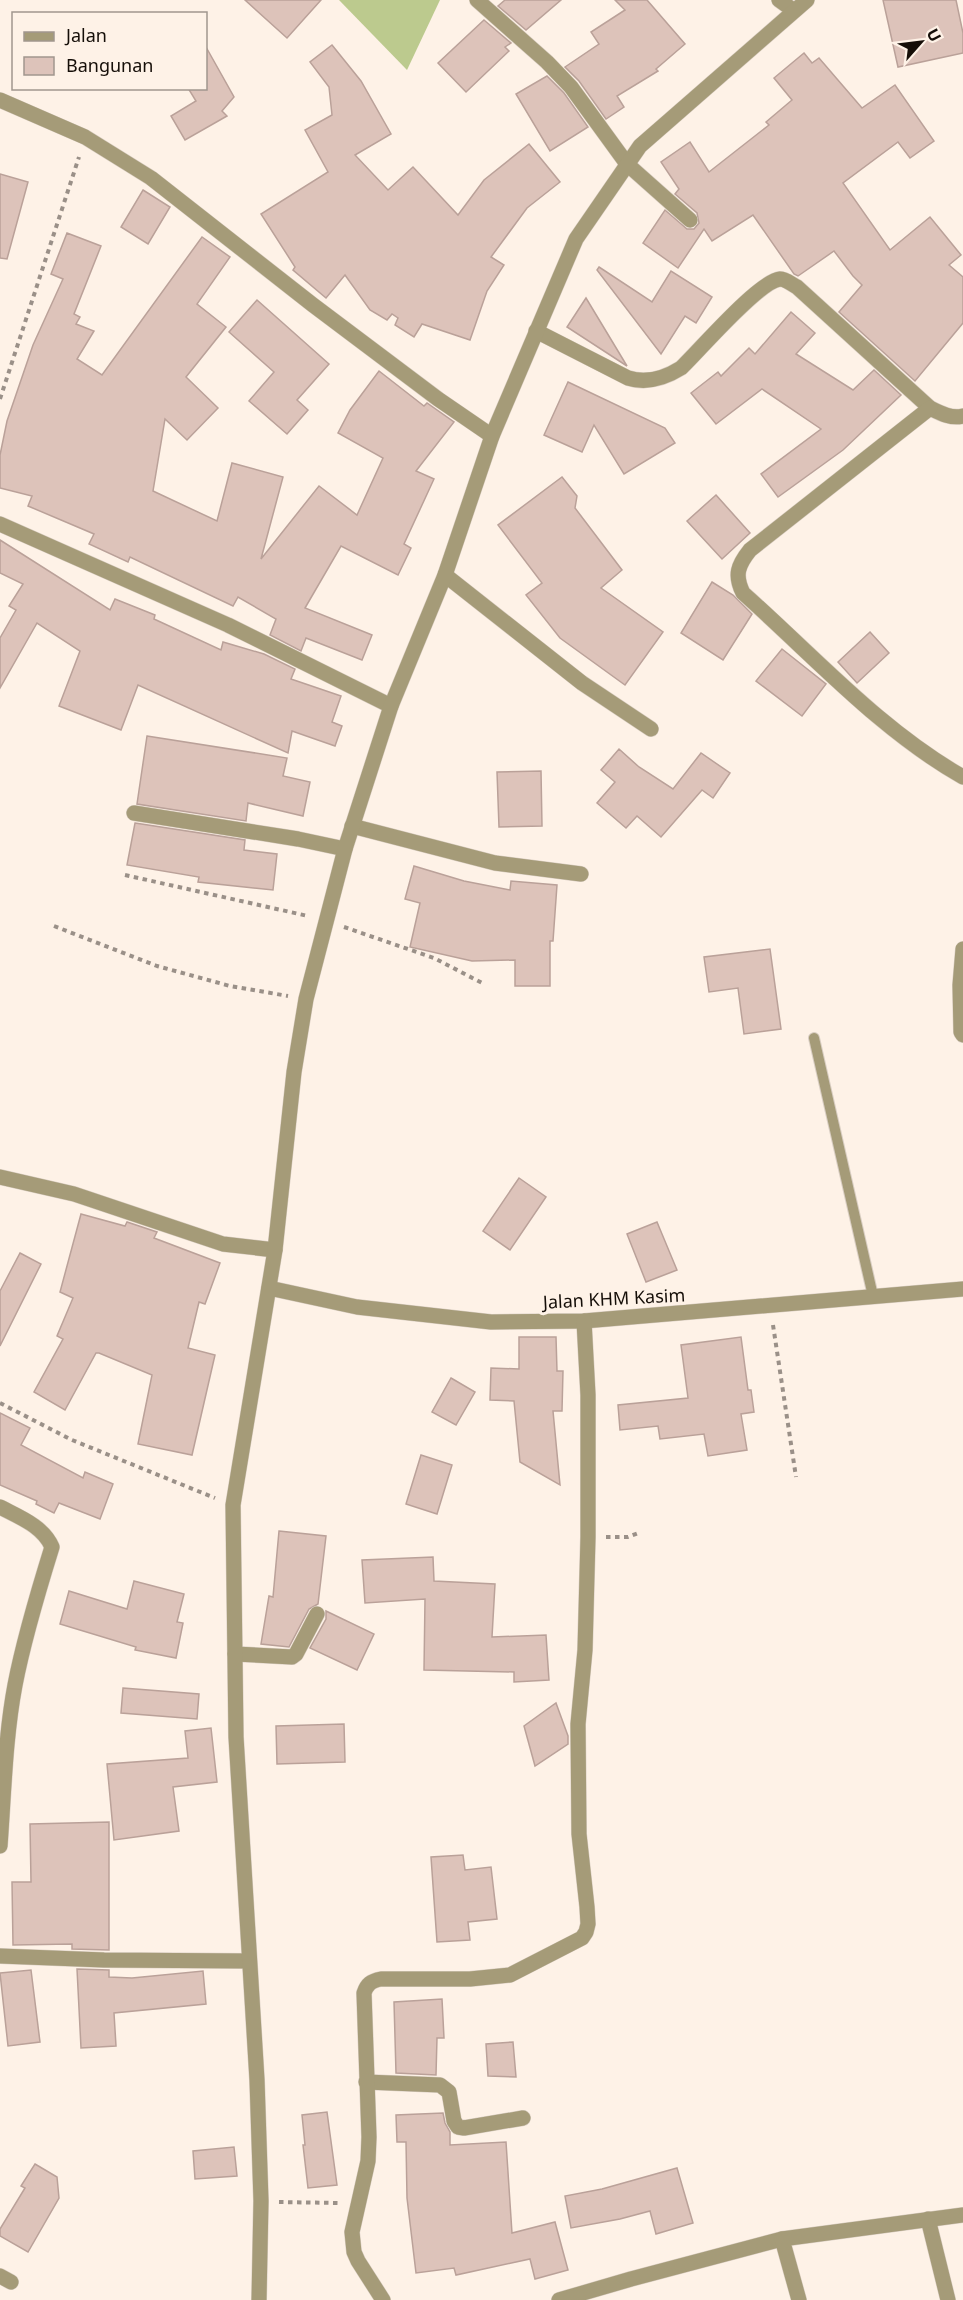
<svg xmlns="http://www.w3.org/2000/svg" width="963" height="2300" font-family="'Noto Sans',sans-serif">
<rect width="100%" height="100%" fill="#fef2e7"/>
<!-- green -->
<polygon fill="#bcca8e" points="339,0 440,0 407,70"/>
<!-- building -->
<g fill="#ddc3ba" stroke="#baa199" stroke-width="1.5">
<polygon points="245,0 321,0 287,38"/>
<polygon points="505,0 561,0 526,30 498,6"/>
<polygon points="615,0 647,0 685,44 656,69 658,71 617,96 624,107 606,119 579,81 565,67 599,44 591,32 625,10"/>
<polygon points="883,0 956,0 963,33 963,53 898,67"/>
<polygon points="484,20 511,43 505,47 509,51 466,92 438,63"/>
<polygon points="332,45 361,81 391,134 355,155 388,190 413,167 458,215 484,180 529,144 560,182 527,208 491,257 504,265 487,291 470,340 422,324 414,337 395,325 398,318 392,314 387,320 370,310 345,275 326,298 293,270 295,267 261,214 328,172 305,130 332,115 329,87 310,62"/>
<polygon points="206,47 234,97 222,111 227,116 185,140 171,116 196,101 188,88 206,88"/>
<polygon points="804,53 812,63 819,58 862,108 895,85 934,141 910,158 898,142 843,183 890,250 930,217 961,255 949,265 963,277 963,323 915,381 839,312 862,285 853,276 834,251 798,276 794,274 753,215 712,241 704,229 678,268 643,243 665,210 687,229 694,229 699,223 697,213 675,194 679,189 661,162 690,142 709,172 769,125 766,122 792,100 774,78"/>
<polygon points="547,76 564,93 588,127 550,151 516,94"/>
<polygon points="0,174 28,182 7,259 0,258"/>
<polygon points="143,190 170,207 148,244 121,227"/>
<polygon points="67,233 101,246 74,314 80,317 76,324 94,331 77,359 102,375 202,237 230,257 197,304 226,327 186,377 218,408 187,440 165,419 153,491 217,521 232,463 283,477 261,559 319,486 357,515 383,458 338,433 350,410 379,371 424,406 427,403 454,422 416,471 434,479 404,544 411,548 398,575 341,546 305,608 372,635 362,660 306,638 301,651 270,635 276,619 238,597 233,606 130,557 128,562 89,544 94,534 28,506 32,496 0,488 0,455 7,421 33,345 63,279 51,274"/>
<polygon points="599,267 652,302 671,271 712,297 696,323 685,316 661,354 597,270"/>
<polygon points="586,298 627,366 567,327"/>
<polygon points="257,300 329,364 297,400 308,410 287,434 249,401 274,372 229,332"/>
<polygon points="791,312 815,333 796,354 853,390 874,370 901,395 843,450 778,497 761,474 821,429 762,389 716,424 691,393 718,372 721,376 749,348 755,354"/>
<polygon points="568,382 665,428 675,443 624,474 594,425 582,452 544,435"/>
<polygon points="562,477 577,496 575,508 622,570 601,588 663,632 625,685 560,638 526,595 542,583 498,525"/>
<polygon points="716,495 750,533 722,559 687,521"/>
<polygon points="0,540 110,610 115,599 155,615 154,619 221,650 223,642 264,654 295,669 291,679 341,696 332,722 342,726 335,746 292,731 288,753 138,685 121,730 59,706 80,651 37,623 0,688 0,638 16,610 9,606 23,584 0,573"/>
<polygon points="712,582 733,595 752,614 723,660 681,633"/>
<polygon points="870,632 889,653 857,683 838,662"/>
<polygon points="782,649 826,684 802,716 756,681"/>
<polygon points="147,736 287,758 283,776 310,782 303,816 248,803 246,821 137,804"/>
<polygon points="619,749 639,767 673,789 701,753 730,773 713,798 702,790 661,837 637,816 626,828 597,803 615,782 601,770"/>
<polygon points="541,771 542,826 499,827 497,772"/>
<polygon points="135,823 245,840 244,850 277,854 273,890 198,882 199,877 127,865"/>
<polygon points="414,866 464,881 510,890 511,881 557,885 553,941 550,941 550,986 515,986 515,960 472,961 410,947 420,903 405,899"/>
<polygon points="770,949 781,1029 744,1034 738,988 709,992 704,957"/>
<polygon points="519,1178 546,1197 510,1250 483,1231"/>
<polygon points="81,1214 125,1226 127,1222 157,1232 154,1238 220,1263 205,1304 199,1302 188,1348 215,1355 192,1455 138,1444 152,1375 99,1353 96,1353 65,1410 34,1392 63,1339 57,1336 73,1298 60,1292"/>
<polygon points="657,1222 677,1270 646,1282 627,1234"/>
<polygon points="20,1253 41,1264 0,1346 0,1291"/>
<polygon points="519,1337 556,1337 557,1371 563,1371 562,1411 553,1411 560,1485 520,1462 514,1401 490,1400 491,1368 519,1369"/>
<polygon points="741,1337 748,1390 751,1390 754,1412 741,1414 747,1450 708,1456 704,1434 660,1439 658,1426 620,1430 618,1405 688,1398 681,1345"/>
<polygon points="451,1378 475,1392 456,1425 432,1412"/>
<polygon points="0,1413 30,1428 21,1445 83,1478 85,1472 113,1484 100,1519 59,1503 54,1513 36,1504 37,1501 0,1485"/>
<polygon points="421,1455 452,1465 437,1514 406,1504"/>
<polygon points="279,1531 326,1536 318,1604 309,1609 289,1647 261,1644 269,1596 273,1597"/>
<polygon points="433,1557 434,1581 495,1584 492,1637 546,1635 549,1680 514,1682 514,1672 424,1670 425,1599 365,1603 362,1560"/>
<polygon points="134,1581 184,1594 177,1622 183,1623 176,1658 135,1650 136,1647 60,1624 69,1591 127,1609"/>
<polygon points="326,1611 374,1634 357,1670 310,1648 326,1619"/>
<polygon points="123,1688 199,1694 197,1719 121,1713"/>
<polygon points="556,1703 568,1736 568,1744 535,1766 524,1726"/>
<polygon points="344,1724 345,1762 277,1764 276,1726"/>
<polygon points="211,1728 217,1782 173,1787 179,1831 114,1840 107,1764 188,1758 185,1731"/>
<polygon points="109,1822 109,1950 72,1949 72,1944 13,1945 12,1882 31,1882 30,1824"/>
<polygon points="463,1855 465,1870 491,1867 497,1919 468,1922 470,1940 437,1942 431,1857"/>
<polygon points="77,1969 109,1970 109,1977 132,1978 203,1971 206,2004 114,2013 116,2046 81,2048"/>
<polygon points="31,1970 40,2042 8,2046 0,1973"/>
<polygon points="442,1999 444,2038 437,2038 436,2075 396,2073 394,2002"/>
<polygon points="513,2042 516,2077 488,2076 486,2044"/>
<polygon points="327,2112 337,2185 308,2188 303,2145 305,2145 302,2115"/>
<polygon points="443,2113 445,2123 450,2132 450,2145 506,2142 512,2233 555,2222 568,2270 535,2279 530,2259 456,2275 454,2268 416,2273 407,2198 406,2142 397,2142 396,2115"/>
<polygon points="234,2147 237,2176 195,2179 193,2151"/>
<polygon points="35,2164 57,2177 59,2198 28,2252 0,2236 0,2229 25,2188 21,2186"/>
<polygon points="677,2168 693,2223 656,2234 650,2211 620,2219 571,2228 565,2196 602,2189"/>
</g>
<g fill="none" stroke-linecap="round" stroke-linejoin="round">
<!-- service casing -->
<g stroke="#d9cec3" stroke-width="12">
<polyline id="service" points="814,1038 873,1296"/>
</g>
<!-- minor casing -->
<g stroke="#d9cec3" stroke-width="16">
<g id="minor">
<polyline points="477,0 547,62 571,87 627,164 690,220"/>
<polyline points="779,0 793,10"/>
<polyline points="0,100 85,137 151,178 313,305 438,399 492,436"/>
<path d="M536,331L628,378C647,384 665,378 681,368C699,351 759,281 780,279C786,279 791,284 797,287L930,408C940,413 951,419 963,416"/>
<path d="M930,408L750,550C738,565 734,575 743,593C814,656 880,730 963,777"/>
<polyline points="0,524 228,625 391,706"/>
<polyline points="445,575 582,683 651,729"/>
<polyline points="134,813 298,839 345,849"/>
<polyline points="352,826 495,863 581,874"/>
<polyline points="963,949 960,985 961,1032 963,1035"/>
<polyline points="0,1177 74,1194 223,1244 275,1250"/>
<polyline points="269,1288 357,1307 491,1322 584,1321 963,1289"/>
<path d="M0,1507C19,1517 43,1526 52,1547C38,1592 24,1638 15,1685C5,1738 4,1793 0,1846"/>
<polyline points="235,1654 292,1657 296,1654 317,1614"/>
<polyline points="0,1956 104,1960 248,1961"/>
<polyline points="366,2082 440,2085 449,2092 454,2121 458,2127 464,2128 523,2118"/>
<polyline points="928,2219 948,2300"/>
<polyline points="0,2276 11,2282"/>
<polyline points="259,2300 261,2201 257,2080 236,1737 233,1505 275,1250 294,1072 306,999 345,849 391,706 445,575 492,436 576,239 640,146 807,0"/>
<path d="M383,2300L358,2261L354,2252L352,2232L368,2161L369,2137L364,1993C367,1984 371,1981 381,1979H470L510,1975L582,1938L586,1932L588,1924L587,1907L579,1834L578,1724L585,1650L588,1537V1395L584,1321"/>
<polyline points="559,2300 631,2279 782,2239"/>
<polyline points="799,2300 782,2239 963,2215"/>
</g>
</g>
<!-- path -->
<g stroke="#9a9088" stroke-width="4" stroke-dasharray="4.5 4.5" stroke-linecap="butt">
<polyline points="0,399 79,157"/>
<polyline points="125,875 308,916"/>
<polyline points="54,926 157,966 230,986 288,996"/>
<polyline points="344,927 434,958 484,984"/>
<polyline points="773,1325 796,1477"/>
<polyline points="0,1403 72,1440 215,1498"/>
<polyline points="606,1537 628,1537 641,1532"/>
<polyline points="279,2202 338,2203"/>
</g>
<!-- service -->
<use href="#service" stroke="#a59b78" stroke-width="10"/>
<!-- minor -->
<use href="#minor" stroke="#a59b78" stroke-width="15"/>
</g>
<g text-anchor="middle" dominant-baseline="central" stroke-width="6" stroke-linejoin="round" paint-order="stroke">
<!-- street labels -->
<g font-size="18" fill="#150e08" stroke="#fef2e7">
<text transform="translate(614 1298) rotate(-3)">Jalan KHM Kasim</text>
</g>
</g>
<!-- legend -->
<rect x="12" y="12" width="195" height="78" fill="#fef2e7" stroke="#a1978e" stroke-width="1.5"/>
<rect x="24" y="32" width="30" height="9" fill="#a59b78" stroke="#a1978e" stroke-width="1.5"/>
<text x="66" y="42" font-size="18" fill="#150e08">Jalan</text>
<rect x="24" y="57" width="30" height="18" fill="#ddc3ba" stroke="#a1978e" stroke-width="1.5"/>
<text x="66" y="72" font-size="18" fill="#150e08">Bangunan</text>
<!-- north arrow -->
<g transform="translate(921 42) rotate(62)" stroke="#fef2e7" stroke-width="4.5" paint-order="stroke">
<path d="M0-4.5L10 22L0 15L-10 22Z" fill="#150e08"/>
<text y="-9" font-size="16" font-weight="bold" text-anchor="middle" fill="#150e08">U</text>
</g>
</svg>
